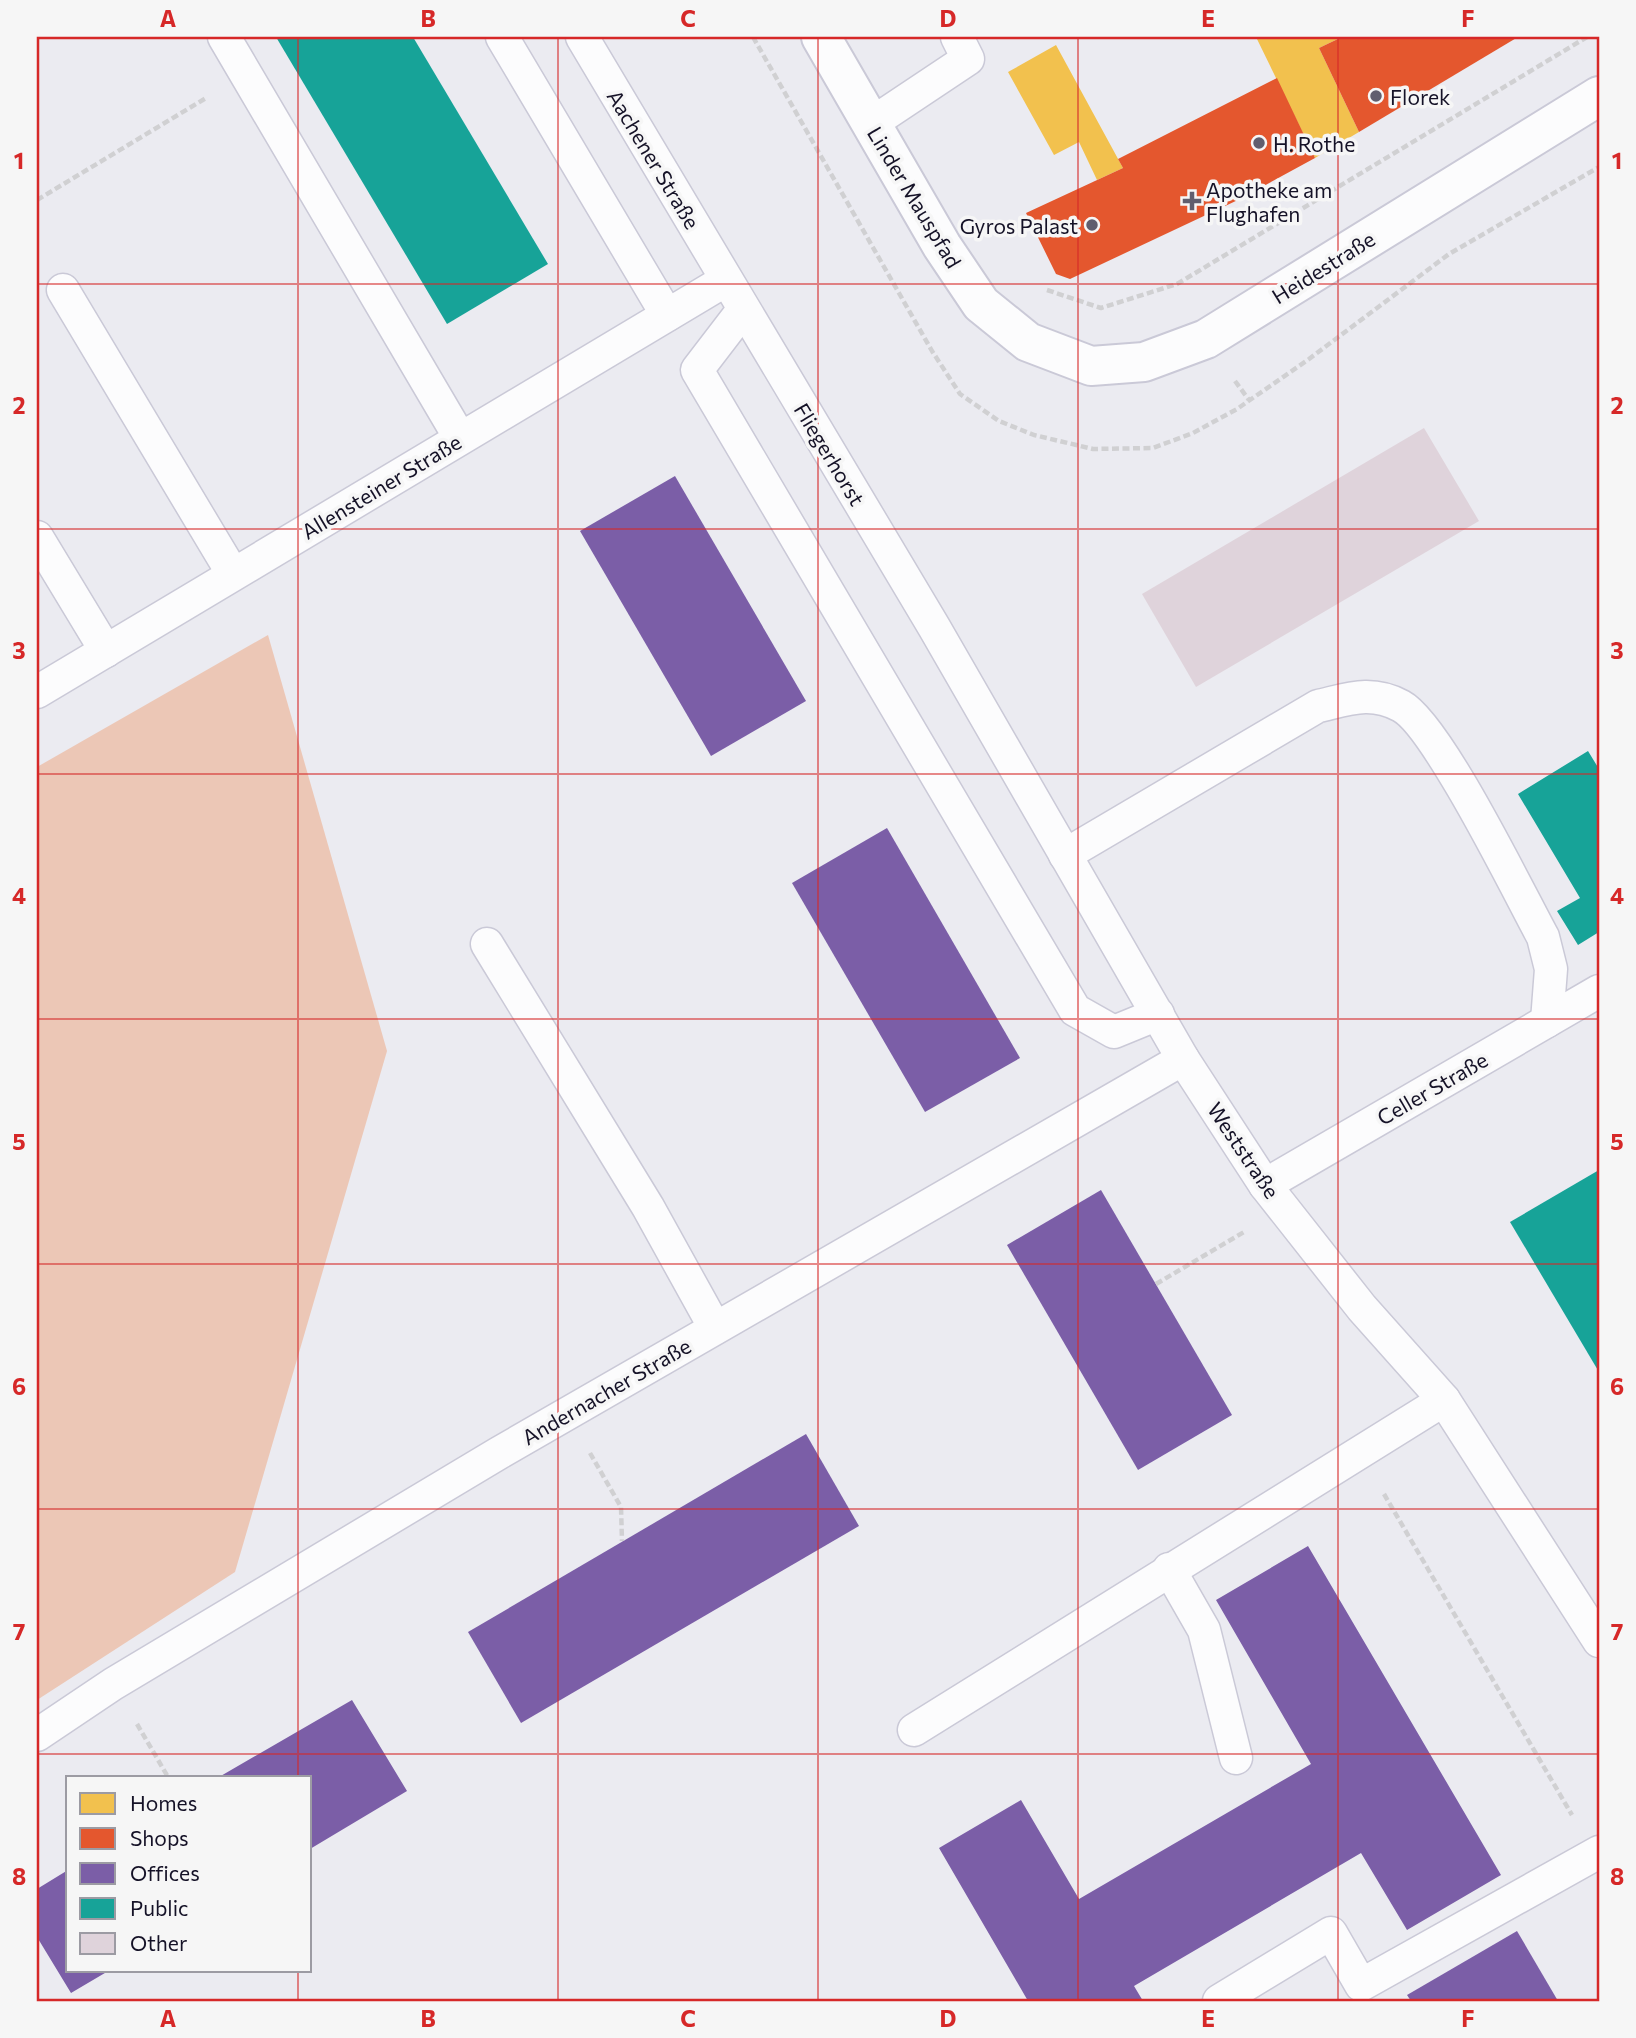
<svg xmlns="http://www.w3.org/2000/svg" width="1636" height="2038" font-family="Commissioner,sans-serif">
<rect width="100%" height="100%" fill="#ebebf1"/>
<!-- green -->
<polygon fill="#ecc7b6" points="268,635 387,1051 235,1572 37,1700 37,767"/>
<!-- homes -->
<g fill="#f2c14e">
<polygon points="1256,37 1342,37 1319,48 1359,132 1315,158"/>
<polygon points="1056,45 1123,168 1097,180 1079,142 1054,155 1008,72"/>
</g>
<!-- shops -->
<g fill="#e4572e">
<polygon points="1342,37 1518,37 1359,132 1319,48"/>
<polygon points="1277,78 1315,158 1240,199 1070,279 1056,274 1026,213 1123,168 1118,159"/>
</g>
<!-- offices -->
<g fill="#7b5ea7">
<polygon points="675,476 806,701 711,756 580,531"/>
<polygon points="887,828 1020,1058 925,1112 792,883"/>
<polygon points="1101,1190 1232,1415 1138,1470 1007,1245"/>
<polygon points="806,1434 859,1526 521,1723 468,1632"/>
<polygon points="1308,1546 1501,1875 1407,1930 1361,1853 1134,1986 1143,2001 1028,2001 939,1848 1021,1800 1079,1899 1311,1764 1216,1600"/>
<polygon points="352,1700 407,1791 310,1849 310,1777 219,1777"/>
<polygon points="68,1870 68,1970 110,1970 71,1993 37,1937 37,1889"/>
<polygon points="1517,1931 1558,2001 1411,2001 1407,1995"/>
</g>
<!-- public -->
<g fill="#17a398">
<polygon points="276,37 413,37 548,264 447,324"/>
<polygon points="1588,751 1599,769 1599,932 1578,945 1557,911 1580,898 1518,794"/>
<polygon points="1599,1170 1599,1372 1510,1222"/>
</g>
<!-- building -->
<polygon fill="#dfd3db" points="1424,428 1479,521 1196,687 1142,594"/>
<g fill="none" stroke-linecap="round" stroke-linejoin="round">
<!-- lane casing -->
<g stroke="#cac9d7" stroke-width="35">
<g id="lane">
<polyline points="224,37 460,438"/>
<polyline points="502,37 667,315"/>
<polyline points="582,37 934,627 1183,1059 1265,1185 1362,1308 1444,1400 1599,1641"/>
<polyline points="872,123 968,59 957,37"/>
<polyline points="63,290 233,574"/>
<polyline points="743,310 697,370 1075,1010 1114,1032 1158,1014"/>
<polyline points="37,537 106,651"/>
<polyline points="37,692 726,280"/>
<path d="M1065,855L1318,706C1349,699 1371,690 1401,706C1437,725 1519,893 1543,937L1551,969L1547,1021"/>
<polyline points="487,944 648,1207 715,1328"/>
<polyline points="1265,1185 1599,991"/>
<polyline points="1169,1569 1204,1630 1236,1758"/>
<polyline points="914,1730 1444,1400"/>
<polyline points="37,1735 113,1684 499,1453 1183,1059"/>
<polyline points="1219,2001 1331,1933 1361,1985 1599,1852"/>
</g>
</g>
<!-- secondary casing -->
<g stroke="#cac9d7" stroke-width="42">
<polyline id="secondary" points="821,37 942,246 981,304 1028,342 1091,366 1144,362 1206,339 1599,96"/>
</g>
<!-- path -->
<g stroke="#d0d0d2" stroke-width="4.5" stroke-dasharray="7 3.5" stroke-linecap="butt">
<polyline points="753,37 932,351 960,394 999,421 1034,435 1093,449 1153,448 1193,433 1237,409 1309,359 1449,254 1599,167"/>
<polyline points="37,200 206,98"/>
<polyline points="1047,290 1101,308 1177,284 1587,37"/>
<polyline points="1235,381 1249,400"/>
<polyline points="1156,1284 1244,1232"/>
<polyline points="590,1453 621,1507 622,1541"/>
<polyline points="1384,1494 1572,1815"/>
<polyline points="137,1724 168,1777"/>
</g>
<!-- lane -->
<use href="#lane" stroke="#fcfcfd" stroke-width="32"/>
<!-- secondary -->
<use href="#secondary" stroke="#fcfcfd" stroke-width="38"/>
</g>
<!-- grid -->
<path fill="none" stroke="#d62828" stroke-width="2" stroke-opacity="0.55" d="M298,37V1777M558,37V2001M818,37V2001M1078,37V2001M1338,37V2001M37,284H1599M37,529H1599M37,774H1599M37,1019H1599M37,1264H1599M37,1509H1599M37,1754H1599M298,1970V2001"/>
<!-- markers -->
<g fill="#605e6e" stroke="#f6f6f6" stroke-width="2.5">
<circle cx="1376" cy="96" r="7"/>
<circle cx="1259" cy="143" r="7"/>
<path d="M1188.5 190.5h7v7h7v7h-7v7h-7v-7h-7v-7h7z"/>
<circle cx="1092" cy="225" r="7"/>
</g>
<g text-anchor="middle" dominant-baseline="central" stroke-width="7" stroke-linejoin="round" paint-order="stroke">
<!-- poi labels -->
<g font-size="21" fill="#151227" stroke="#f6f6f6" text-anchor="start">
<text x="1390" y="96">Florek</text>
<text x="1273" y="143">H. Rothe</text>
<text x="1206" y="189">Apotheke am<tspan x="1206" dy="24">Flughafen</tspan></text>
<text x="1078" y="225" text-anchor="end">Gyros Palast</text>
</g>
<!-- street labels -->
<g font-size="21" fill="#151227" stroke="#f6f6f6">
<text transform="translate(654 159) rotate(59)">Aachener Straße</text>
<text transform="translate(915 197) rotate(59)">Linder Mauspfad</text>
<text transform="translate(1323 267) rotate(-32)">Heidestraße</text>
<text transform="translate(830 454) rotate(59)">Fliegerhorst</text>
<text transform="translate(381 486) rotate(-31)">Allensteiner Straße</text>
<text transform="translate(1432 1088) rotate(-30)">Celler Straße</text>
<text transform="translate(1244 1150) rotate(56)">Weststraße</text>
<text transform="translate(606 1391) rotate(-30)">Andernacher Straße</text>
</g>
</g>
<!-- border -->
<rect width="1636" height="2038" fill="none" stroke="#f6f6f6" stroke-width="77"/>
<!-- legend -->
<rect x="66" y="1776" width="245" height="196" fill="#f6f6f6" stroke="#9c9ba3" stroke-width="2"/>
<rect x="80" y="1793" width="35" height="21" fill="#f2c14e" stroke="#9c9ba3" stroke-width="2"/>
<text x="130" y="1811" font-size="21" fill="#151227">Homes</text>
<rect x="80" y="1828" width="35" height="21" fill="#e4572e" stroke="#9c9ba3" stroke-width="2"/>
<text x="130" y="1846" font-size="21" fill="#151227">Shops</text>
<rect x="80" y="1863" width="35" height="21" fill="#7b5ea7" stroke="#9c9ba3" stroke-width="2"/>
<text x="130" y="1881" font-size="21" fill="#151227">Offices</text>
<rect x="80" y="1898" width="35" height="21" fill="#17a398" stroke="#9c9ba3" stroke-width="2"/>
<text x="130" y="1916" font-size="21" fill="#151227">Public</text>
<rect x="80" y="1933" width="35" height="21" fill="#dfd3db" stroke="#9c9ba3" stroke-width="2"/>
<text x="130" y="1951" font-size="21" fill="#151227">Other</text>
<rect x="38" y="38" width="1560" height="1962" fill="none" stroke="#d62828" stroke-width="2.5"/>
<g font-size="23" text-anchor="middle" font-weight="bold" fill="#d62828">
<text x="168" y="27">A</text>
<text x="428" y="27">B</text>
<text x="688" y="27">C</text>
<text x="948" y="27">D</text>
<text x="1208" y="27">E</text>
<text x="1468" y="27">F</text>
<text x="19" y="169">1</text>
<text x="1617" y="169">1</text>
<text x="19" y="414">2</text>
<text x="1617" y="414">2</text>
<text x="19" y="659">3</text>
<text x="1617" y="659">3</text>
<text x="19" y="904">4</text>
<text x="1617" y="904">4</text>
<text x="19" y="1150">5</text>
<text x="1617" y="1150">5</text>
<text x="19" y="1395">6</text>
<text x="1617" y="1395">6</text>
<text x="19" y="1640">7</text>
<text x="1617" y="1640">7</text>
<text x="19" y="1885">8</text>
<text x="1617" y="1885">8</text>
<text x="168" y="2027">A</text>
<text x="428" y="2027">B</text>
<text x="688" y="2027">C</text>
<text x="948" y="2027">D</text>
<text x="1208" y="2027">E</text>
<text x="1468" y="2027">F</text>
</g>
</svg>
